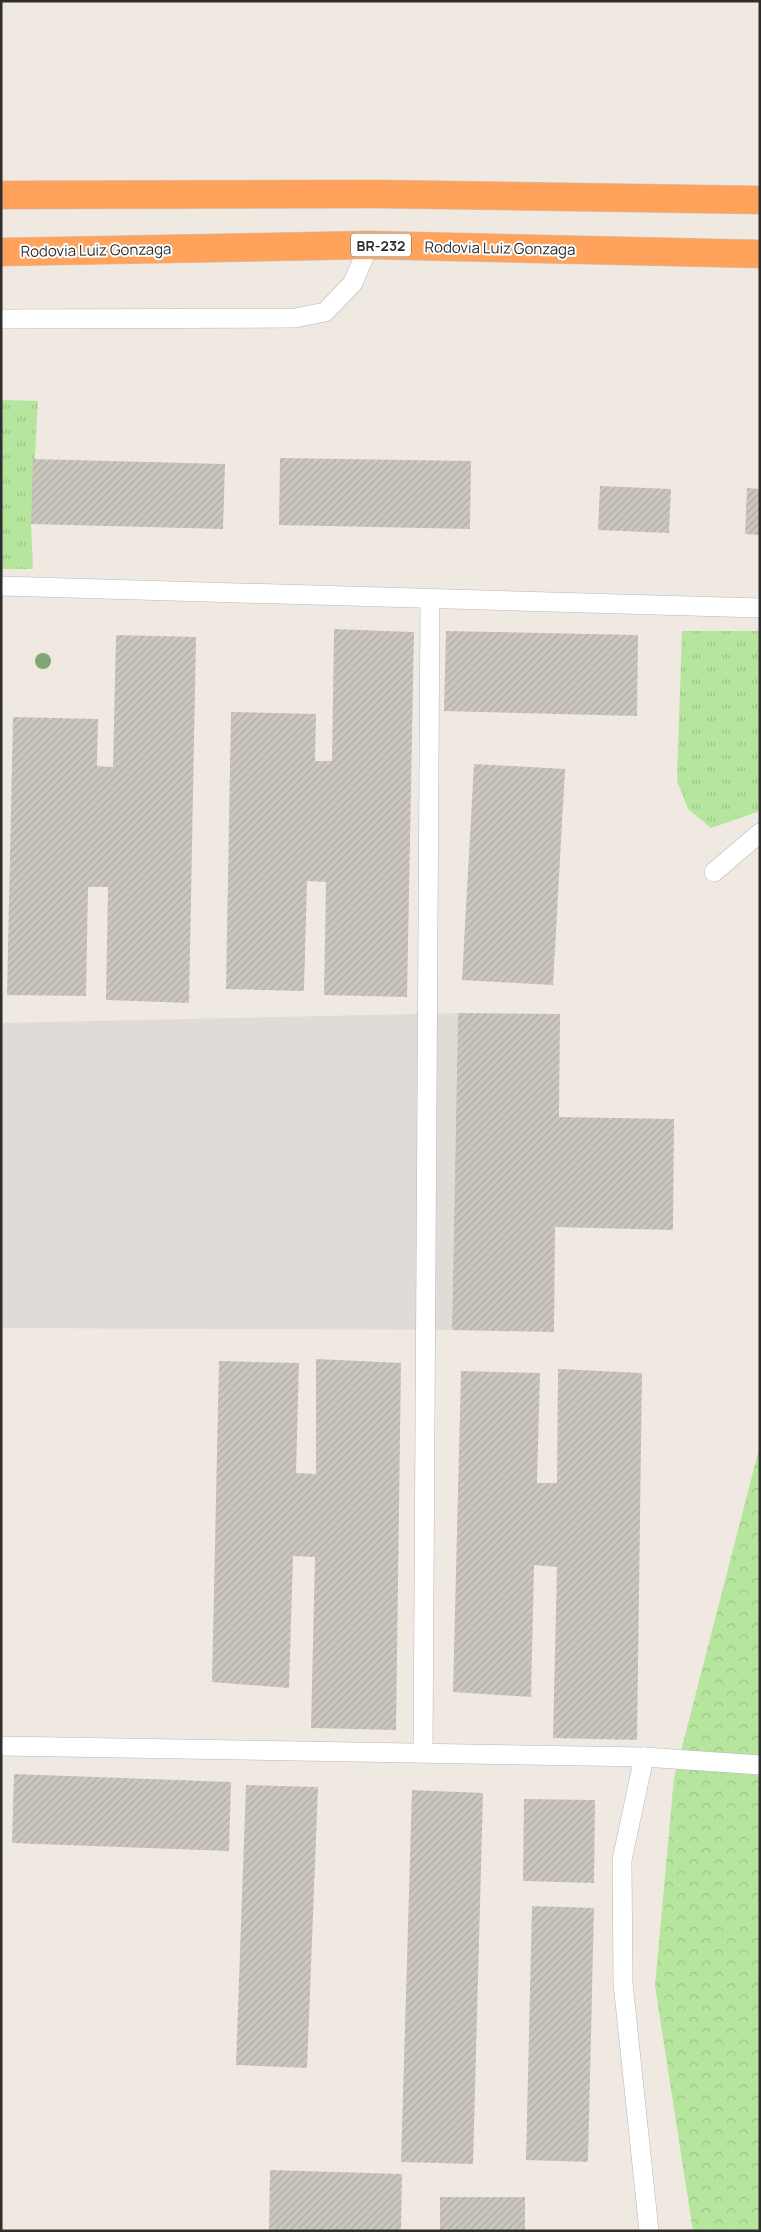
<svg xmlns="http://www.w3.org/2000/svg" width="761" height="2232" font-family="Manrope,sans-serif">
<defs>
<pattern id="grass-tufts" width="24" height="20" patternUnits="userSpaceOnUse" patternTransform="scale(1.25)"><rect width="24" height="20" fill="#b6e59e"/><path d="M3 7l-1-3M5 7V3M7 7l1-3M15 17l-1-3M17 17v-4M19 17l1-3" fill="none" stroke="#9dc588"/></pattern>
<pattern id="forest-crowns" width="20" height="18" patternUnits="userSpaceOnUse" patternTransform="scale(1.25)"><rect width="20" height="18" fill="#b6e59e"/><path d="M2 6a3 3 0 1 1 6 0M12 15a3 3 0 1 1 6 0" fill="none" stroke="#9dc588"/></pattern>
<pattern id="building-hatch" width="6" height="6" patternUnits="userSpaceOnUse" patternTransform="scale(1.25)"><rect width="6" height="6" fill="#cbc7bf"/><path d="M-1 1l2-2M0 6l6-6M5 7l2-2" fill="none" stroke="#afaba4"/></pattern>
</defs>
<rect width="100%" height="100%" fill="#efe9e1"/>
<!-- grass -->
<g fill="url(#grass-tufts)">
<polygon points="1,400 38,401 31,524 33,569 1,569"/>
<polygon points="682,631 760,631 760,811 711,828 688,809 677,781"/>
</g>
<!-- forest -->
<polygon fill="url(#forest-crowns)" points="760,1445 760,2231 693,2231 655,1986 674,1778"/>
<!-- plaza -->
<polygon fill="#dfdcd8" points="458,1013 452,1330 1,1328 1,1023"/>
<!-- building -->
<g fill="url(#building-hatch)">
<polygon points="280,458 471,461 470,529 279,525"/>
<polygon points="33,459 225,464 223,529 31,524"/>
<polygon points="600,486 671,489 669,533 598,530"/>
<polygon points="747,488 760,489 760,535 745,534"/>
<polygon points="334,629 414,632 407,997 324,995 326,882 307,881 304,991 226,989 231,712 316,714 315,761 332,761"/>
<polygon points="446,631 638,635 637,716 444,711"/>
<polygon points="116,635 196,637 189,1003 106,1000 108,887 88,887 86,996 7,995 13,717 98,719 97,766 113,767"/>
<polygon points="474,764 565,769 553,985 462,980"/>
<polygon points="458,1013 560,1014 559,1117 674,1119 673,1230 555,1227 554,1332 452,1330"/>
<polygon points="316,1359 401,1363 396,1730 311,1728 315,1557 293,1556 289,1688 212,1682 219,1361 299,1363 296,1473 316,1474"/>
<polygon points="558,1369 642,1373 637,1740 553,1738 557,1567 534,1565 531,1697 453,1692 461,1371 540,1373 537,1483 557,1483"/>
<polygon points="14,1774 231,1782 229,1851 12,1843"/>
<polygon points="246,1785 318,1787 307,2068 236,2065"/>
<polygon points="412,1790 483,1793 473,2164 401,2162"/>
<polygon points="524,1799 595,1800 594,1883 523,1881"/>
<polygon points="532,1906 594,1908 588,2162 526,2160"/>
<polygon points="270,2170 402,2174 401,2231 269,2231"/>
<rect x="440" y="2197" width="85" height="34"/>
</g>
<g fill="none" stroke-linecap="round" stroke-linejoin="round">
<!-- lane casing -->
<g stroke="#b4b7c1" stroke-width="20">
<g id="lane">
<polyline points="1,319 295,318 325,312 353,283 369,245"/>
<polyline points="1,586 760,608"/>
<polyline points="714,872 760,833"/>
<polyline points="1,1746 644,1757 760,1765"/>
<polyline points="423,1753 430,599"/>
<polyline points="644,1757 622,1860 623,1983 649,2231"/>
</g>
</g>
<!-- highway casing -->
<g stroke="#c9c9c9" stroke-width="29">
<g id="highway">
<polyline points="1,195 377,194 760,200"/>
<polyline points="1,252 369,245 760,254"/>
</g>
</g>
<!-- lane -->
<use href="#lane" stroke="#fff" stroke-width="19"/>
<!-- highway -->
<use href="#highway" stroke="#ffa35c" stroke-width="28"/>
</g>
<!-- trees -->
<circle fill="#84a574" cx="43" cy="661" r="8"/>
<g text-anchor="middle" dominant-baseline="central" stroke-width="4" stroke-linejoin="round" paint-order="stroke">
<!-- shield labels -->
<rect fill="#fff" stroke="#6d6d6d" stroke-width="1" x="351" y="233.5" width="60" height="23" rx="4"/>
<g font-size="14" font-weight="bold" fill="#2e2e2e">
<text x="381" y="245">BR-232</text>
</g>
<!-- street labels -->
<g font-size="15" fill="#2e2e2e" stroke="#fff">
<text transform="translate(500 248) rotate(1)">Rodovia Luiz Gonzaga</text>
<text transform="translate(96 250) rotate(-1)">Rodovia Luiz Gonzaga</text>
</g>
</g>
<!-- border -->
<rect width="761" height="2232" fill="none" stroke="#2e2e2e" stroke-width="5"/>
</svg>
